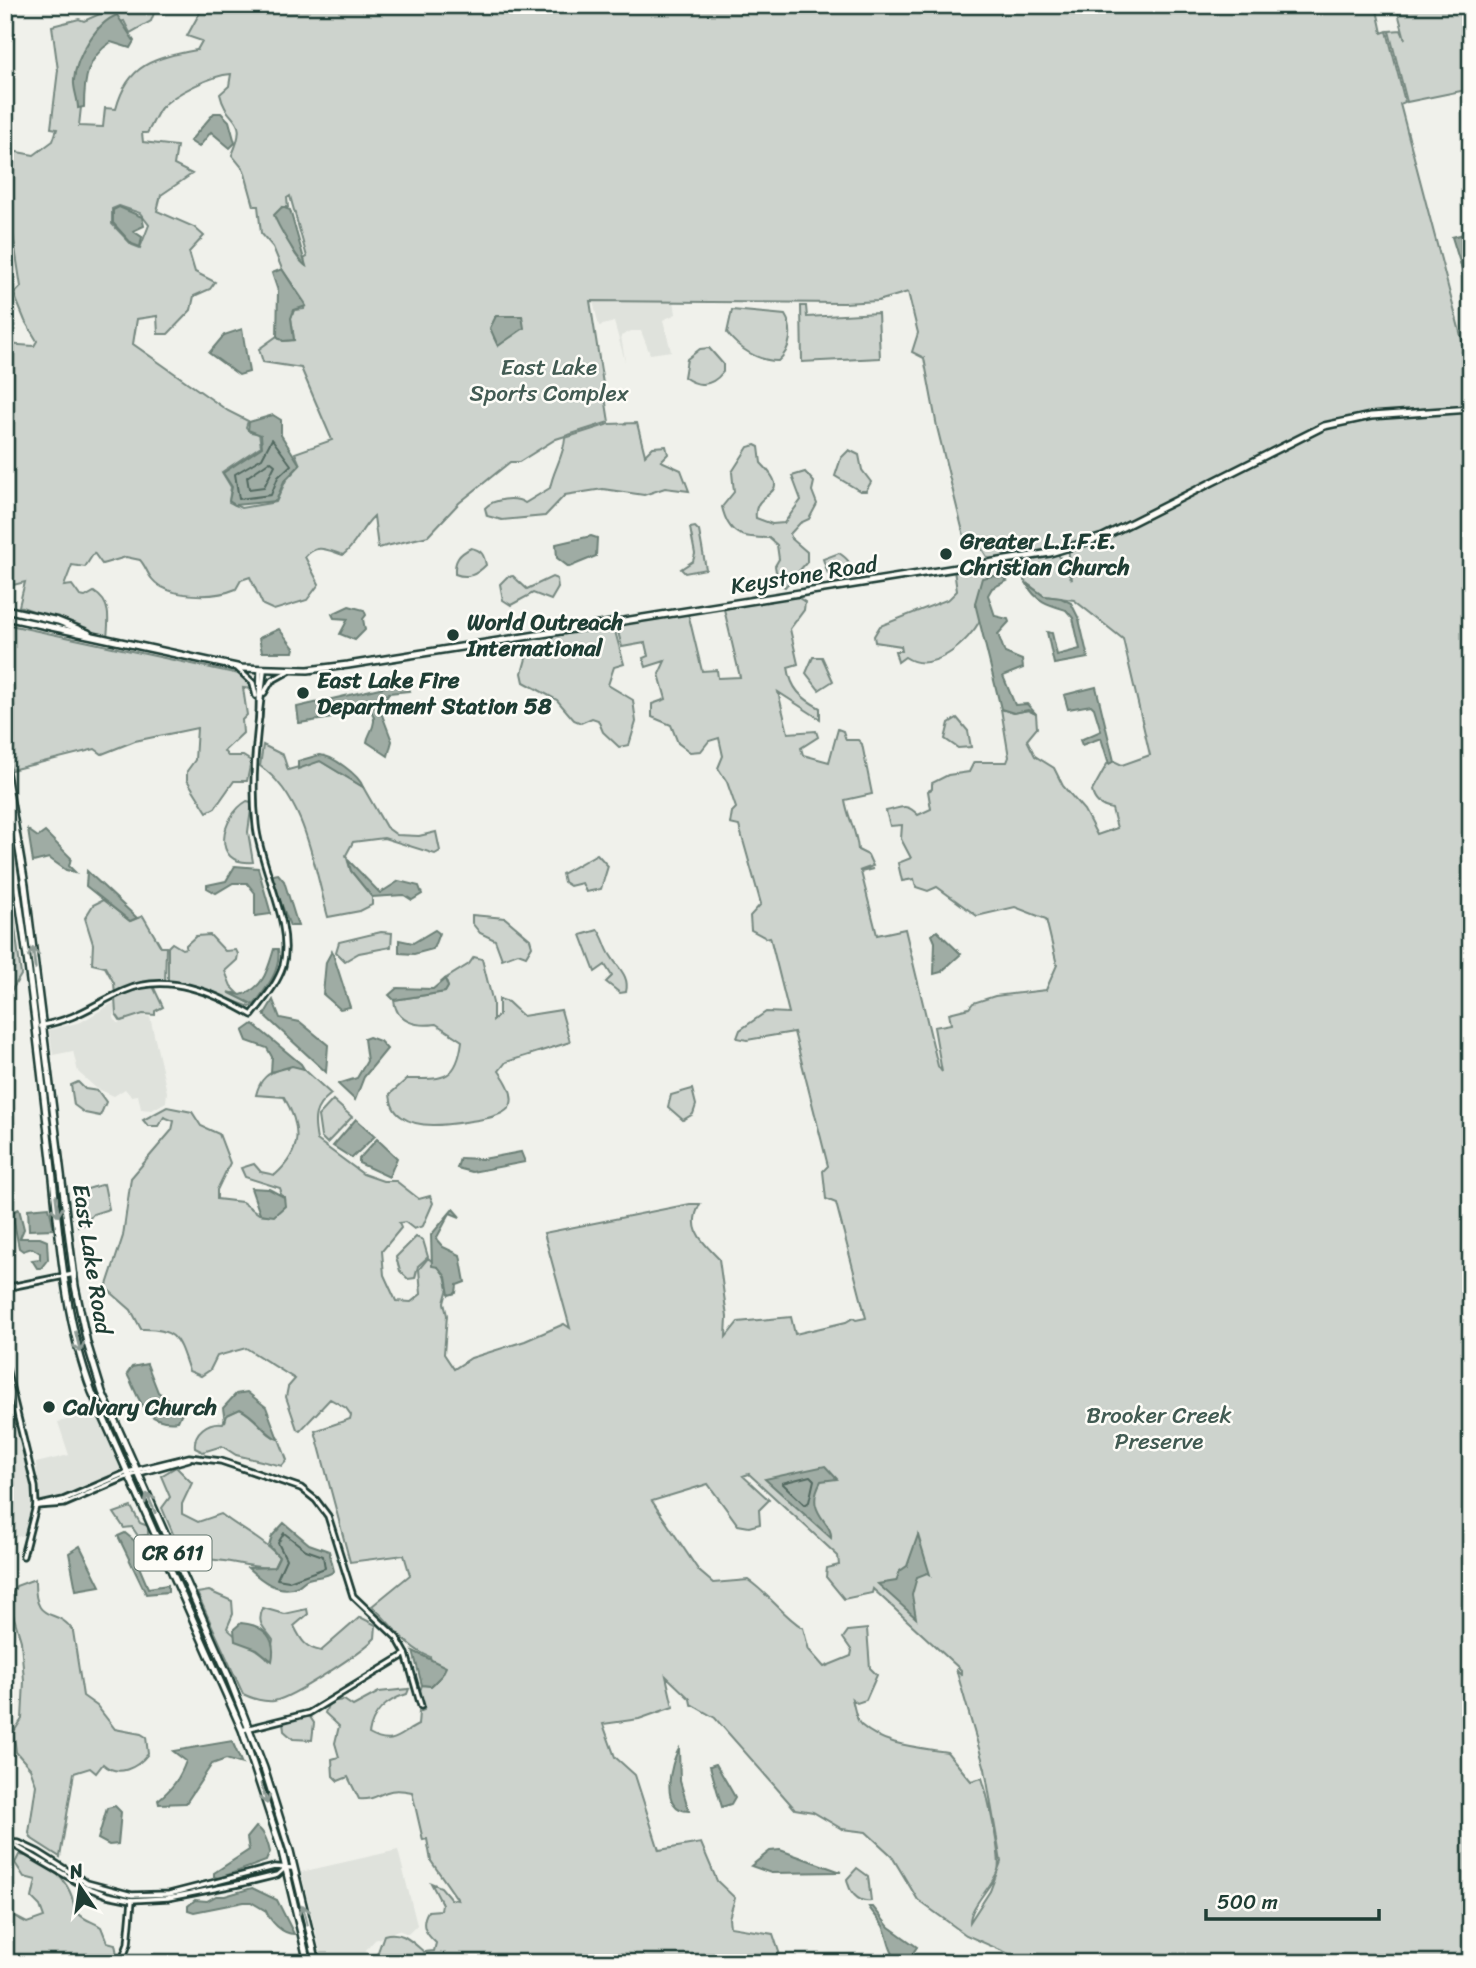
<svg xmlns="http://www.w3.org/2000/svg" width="1476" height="1968" font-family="Sriracha,sans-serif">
<rect width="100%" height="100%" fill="#f0f1eb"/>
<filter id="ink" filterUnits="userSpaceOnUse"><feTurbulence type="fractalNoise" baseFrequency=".0143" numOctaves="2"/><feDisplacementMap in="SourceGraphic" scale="14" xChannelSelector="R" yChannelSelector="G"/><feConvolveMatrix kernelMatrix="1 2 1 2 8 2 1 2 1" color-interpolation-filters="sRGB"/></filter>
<g filter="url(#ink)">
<!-- built -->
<g fill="#dfe2dc">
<polygon points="674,300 676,314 663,320 671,351 650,354 641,331 631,331 621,336 625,361 614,322 599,326 593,301"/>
<polygon points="115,1002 114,1018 117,1023 143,1016 150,1017 167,1092 166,1102 152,1110 141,1109 138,1095 131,1096 125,1089 114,1096 96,1088 78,1072 73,1051 53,1055 49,1030 81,1022"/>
<polygon points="5,1380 33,1489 30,1522 25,1535 5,1539"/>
<polygon points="100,1412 123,1472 62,1499 40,1502 36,1463 69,1455 58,1422"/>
<polygon points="398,1850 417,1925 408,1934 398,1930 375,1940 366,1950 365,1963 323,1963 301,1872"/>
</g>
<!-- green -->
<g fill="#cdd3cd" stroke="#768880" stroke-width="2" fill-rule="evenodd">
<path d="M120,5H157L151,21L130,33L124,21L98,28L77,68L78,107H81L79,126L103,127L105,108L116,109C128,63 155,58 197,50L202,41L187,36L204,5H1376L1382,33L1387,31L1405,102L1400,104L1471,374V1963H1019L1014,1956L966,1935L918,1900L891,1855L866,1832L842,1829L813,1812L795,1809L715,1718L691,1704L690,1699L666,1676L673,1707L639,1719L603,1724L615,1757L635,1775L659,1850L701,1843L717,1881L735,1898L729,1918L730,1927L773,1934L779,1952L776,1963H374L384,1935C402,1930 411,1941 424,1952L434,1951L436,1943C425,1933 420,1925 428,1911L441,1910L442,1904L431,1883L441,1887L451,1899L458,1900L431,1861L427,1839L423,1840L412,1792C380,1785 382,1801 359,1799L348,1777L338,1781L333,1776L332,1759L339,1757L335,1743L339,1726L325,1713L329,1702L344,1700L353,1706L379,1692L409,1689L407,1694C387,1700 372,1713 369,1734C394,1748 401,1733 418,1725L419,1712L424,1710L420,1691L422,1685L431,1686L438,1680L430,1657C406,1648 392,1624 372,1606L410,1575L404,1555L350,1562L315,1431L350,1419L351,1415L346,1408L330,1399L300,1431L297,1429L286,1397L288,1387L295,1379L246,1348L217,1356L210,1370L201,1376L189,1371C178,1340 178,1328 141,1329L131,1310L106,1288L123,1236L131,1178L172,1130L174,1121L164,1117L158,1126H148L143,1120L167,1107L192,1112L201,1126L219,1134L230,1163L217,1190V1199L242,1202L259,1214L269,1215L281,1191L280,1188L245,1177L241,1168L254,1164L261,1172L275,1175C302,1151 302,1128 284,1097L256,1095C260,1078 268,1073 284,1067L288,1069L294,1060L331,1094C313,1108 313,1119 317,1140L363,1174L383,1181H396L419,1199L430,1196L433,1203L423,1226L414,1229L405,1222L399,1223L401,1228L382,1251L384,1275L396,1301L411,1302L421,1294L419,1269L428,1258L444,1271L448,1288L444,1303L447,1315L444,1354L454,1369L471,1358L525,1341L564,1324L570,1328L544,1233L690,1204H700C686,1230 703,1242 719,1259L727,1317L726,1337L738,1322L791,1317L795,1334L846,1322L853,1318L856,1320L866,1318L836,1203L826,1199L823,1171L828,1166L794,1032L747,1040L737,1038L740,1030L766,1012L789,1013L770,937L766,938L751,930L750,916L761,904L739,826L730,824L732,812L736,808L727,782L718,768L723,756L719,738L709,741L701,751L690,752L678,743L671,725L652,717V704L666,699L659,674L665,661L646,667L643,658L648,656L645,643L622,647L616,624L688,613L702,671L717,670L718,678L740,677L724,609L794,595L805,602L804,610L790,629L798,664L788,667C791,689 801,698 820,708V719L778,692L788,733L816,731L818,737L801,748L803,755L829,762L838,729L843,731L846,740H858L862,744L872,794L845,800C848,819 857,831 858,850L868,855L873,866L859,871L873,869L861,872L877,935L905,929L938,1066L942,1072L934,1027L951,1024L949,1013L969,1008L973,1003L995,996L1046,990L1057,965L1046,919L1015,907L977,916L937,887L928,891L916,887L914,879L902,881L898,863L911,858L901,839L902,825L890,826L886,811C901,808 906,802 918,815L931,809L928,791L932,789V783L948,775L969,772L974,762H1007L1009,757L1001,709L1014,713L1028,710L1036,714L1037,728L1027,740L1035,756L1054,768L1063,786L1084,810L1097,835L1117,828L1112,809C1101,807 1094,802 1092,791L1107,764L1114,761L1122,765L1150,755L1123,639L1074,600L1044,596L1024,581L1023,562L1058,554L1072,580L1068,546L989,560L980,546L965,540L937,427L924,358L912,352L918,333L908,292L878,301L844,303L590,301L609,422L556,439L519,462H510L459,503L428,536L378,548L374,516C360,529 357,544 343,555C327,550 317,543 305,557L319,584L307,600L274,610L263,605L250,577L241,580L236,589C215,598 168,599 152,579C147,573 145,565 140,560L126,557L102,564L94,553L85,567L72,565L64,586L72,585L80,596L85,597L94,592C111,602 109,619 107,637L19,606L25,582L5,587V344L34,346L37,341L25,321L14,294L21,287L12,228L5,212V150L34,155L53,141L57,129L51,128L58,70L52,26L79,19L84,21ZM231,74L229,86L220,94C227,126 250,114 232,155L244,170L254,206H258L261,233L273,247L282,269L305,303L304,309L294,310L291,318L294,340L283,341L277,336L259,349L263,362L301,368L332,440L295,453L300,465L286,480L276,502L241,508L229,502L231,487L222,472L261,446L259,433L250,432L246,427L248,421L228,411L133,344L137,319L157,316L158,334H168L191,310L194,296L210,289L215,282L195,272L189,252L204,236L194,227L157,211L161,195L192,174L174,165L177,146L143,142L142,133H147C152,126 156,114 161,108C174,94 212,75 231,74ZM290,196L307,257L304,259L305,265C287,250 286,229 282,207H288L287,198ZM119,206L140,213L149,225L140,248L132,245L112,224V209ZM495,317H522L518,330L498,346L494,338ZM749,1474L838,1556L839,1565L827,1568L826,1577L844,1599L872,1593L873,1589L961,1670V1674L956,1669L985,1769L1001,1862L990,1891L970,1922C970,1906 992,1887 998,1870C1002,1858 987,1793 982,1778L971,1781L947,1752C917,1747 885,1746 861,1725C856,1721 854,1706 852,1699L857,1703L866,1700L877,1675L870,1668L867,1629L848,1631L843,1638L852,1651L851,1656L824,1667L809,1650L803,1628C782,1615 769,1594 748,1580L713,1583L699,1571L652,1501L708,1484L738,1525L749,1527L760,1524L759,1510L769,1500L743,1476Z"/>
<polygon points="1396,5 1471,5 1471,89 1407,102 1389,31 1401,30 1405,39"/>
<polygon points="801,306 806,306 807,317 878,313 880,358 802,362"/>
<path d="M732,310L785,315C794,329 791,350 778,361C758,361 739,349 727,333Z"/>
<path d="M709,348L723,364V372C712,386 699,388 684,377L687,359L700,349Z"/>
<path d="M637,423L645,455L653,447L666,446L668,454L661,461L681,470L689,491L665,488L644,495L603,489L565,495L545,516L502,520L487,516L485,508C493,499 515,496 525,503L550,488C553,470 564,456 565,438L609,424Z"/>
<path d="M755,445L759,447L761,463C797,500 752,487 756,518L772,524L784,523L801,500L792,476L805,472L814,482L812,491L817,504L809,519L800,523L790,534L792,539L807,552V562L785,587L778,583L775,566L779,559L777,545L769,538C742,538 729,536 722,507L734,492L732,472L748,447Z"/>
<polygon points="849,450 859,455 862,470 871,482 866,491 860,491 835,476 841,458"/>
<polygon points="695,527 699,531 706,569 685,573 681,569 693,561 695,554 690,528"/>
<path d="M471,548C482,550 484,555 486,565C476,575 468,579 455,574C454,560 459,554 471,548Z"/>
<path d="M839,553C848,559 851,562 850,573L841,579L828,574L823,559Z"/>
<path d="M1011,561L1016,564L1015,574L992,576L975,603L981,619C968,643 932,675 905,657L898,662L895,651H902L901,646L875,642L874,636L880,626L949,599L957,591L954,570Z"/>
<polygon points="513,576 527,589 552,577 557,579 558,588 551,600 533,593 511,605 503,600 500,584 507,577"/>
<polygon points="5,624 239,674 248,680 252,689 243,688 247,715 242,720 243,733 224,751 228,756 243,756 251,761 247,781 234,781 215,808 207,812 187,780 187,771 195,760 197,728 135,741 102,754 95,749 11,770 5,744"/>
<polygon points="613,624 624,664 614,667 608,685 633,700 636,722 629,745 619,747 603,732 598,720 592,718 581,723 574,720 557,700 524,682 522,673 527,655 548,646 554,636"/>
<polygon points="813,657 822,657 833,681 819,690 806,673"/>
<polygon points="957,718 968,731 971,747 958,748 945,739 949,723"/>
<path d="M263,745L283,755L288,770L320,761L363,787L386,827L397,835L419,836L436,832L440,851L435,854L384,838L353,842L346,855L351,871L372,897V905L360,911L328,917C314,867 306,798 260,766Z"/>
<path d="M247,801L252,802L248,832L253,862C210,866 221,816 247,801Z"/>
<polygon points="5,849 21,975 5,1001"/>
<polygon points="597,854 608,866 601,889 586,892 582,883 570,886 564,882 562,874"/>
<polygon points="103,900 130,921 143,916 161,947 166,947 165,984 144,984 115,995 114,983 105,967 92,964 93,944 85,918 93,905"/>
<polygon points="472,915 505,918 530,939 532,946 526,956 518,953 502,959 495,940 480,933 472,923"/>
<path d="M598,930C605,939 605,948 611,956C618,968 630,976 626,992L620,993L606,982L612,976L605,965L595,972L581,935Z"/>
<polygon points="381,932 392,933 391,947 359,953 345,961 336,952 339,942"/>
<polygon points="210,935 225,951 236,950 238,954 237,960 225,971 231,986 238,993 231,993 254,1005 250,1007 201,989 168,984 168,947 172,943 182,949 186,948 186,945 196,936"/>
<path d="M474,957L482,959L493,1003V1020L499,1015V999L508,1002L523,1016L561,1010L570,1042L506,1062L499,1071C527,1109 505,1116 471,1121C451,1124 420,1130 402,1117C393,1111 391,1104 390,1094L407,1079C442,1079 457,1082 462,1041L436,1024C416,1027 396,1022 394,1000L445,992L448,987L445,979L469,964Z"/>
<polygon points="153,986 163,1007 155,1011 155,1015 143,1014 121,1021 116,1014 115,998 137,988"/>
<polygon points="78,1082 85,1089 98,1091 106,1102 100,1116 85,1113 74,1105 71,1085"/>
<polygon points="692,1089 696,1105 693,1114 683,1120 668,1107 671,1095"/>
<polygon points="333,1100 352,1117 327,1143 321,1137 318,1116"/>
<polygon points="104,1184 109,1209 93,1214 84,1225 78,1226 74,1193"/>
<polygon points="416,1237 423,1240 428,1257 418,1266 415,1278 408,1279 400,1271 396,1257"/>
<path d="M240,1409C257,1417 265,1436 279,1439L287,1460L282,1466L236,1455L222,1446L203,1452L195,1448C193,1432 208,1421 223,1423L227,1415Z"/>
<path d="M176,1467L192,1483L182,1504V1514L198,1522L221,1514C240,1529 264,1540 279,1557L274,1568C246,1568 222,1557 194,1559L189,1563L185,1562L162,1508L170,1497L161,1476Z"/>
<polygon points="131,1507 140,1523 148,1526 148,1535 138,1536 132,1527 124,1528 114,1513"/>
<path d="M35,1579C34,1628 57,1605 73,1631L83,1696L97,1706L115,1729L141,1734L146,1737L148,1754C137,1768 118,1778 103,1764L96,1773L90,1768L74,1773L60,1857L32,1839L29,1833L36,1785L30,1768L16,1752L15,1744L13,1733L22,1719L24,1681L21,1641L9,1601L16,1586Z"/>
<path d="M209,1591L232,1601L233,1614L227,1628C239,1643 256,1645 269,1660L273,1640C264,1627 256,1624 263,1608L284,1614L307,1609L308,1614L294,1626C301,1640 305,1648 321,1651L360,1617L376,1625L375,1638C362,1652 292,1698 274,1701C263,1702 253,1699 243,1694L197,1593Z"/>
<polygon points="301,1716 310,1717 314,1723 312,1740 293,1739 284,1731 283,1721"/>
<path d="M19,1855C38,1856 63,1875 70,1892C74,1900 72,1906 78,1913C85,1921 93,1921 101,1927L107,1942L115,1944L117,1954L106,1959L107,1963H5V1917L12,1915L27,1923L44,1917L40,1906L32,1898L36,1880L24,1877L15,1863Z"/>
<path d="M857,1868L868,1876L871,1901C857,1903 849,1891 847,1879Z"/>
</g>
<!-- water -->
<g fill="#9faca4" stroke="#6c8077" stroke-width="2">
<path d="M117,15L134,41L130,48L111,42C87,58 84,79 84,107L78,108C78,98 73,89 74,80C76,57 96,23 117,15Z"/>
<polygon points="214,113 221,113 229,121 235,143 230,148 211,132 199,147 190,141"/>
<polygon points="119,207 142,217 144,226 133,231 142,237 140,247 132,244 113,223 113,210"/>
<path d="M282,207L290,210L306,266C298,261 277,224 274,215Z"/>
<polygon points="1471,232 1471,298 1452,237"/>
<polygon points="282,269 306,306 294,310 291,318 294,340 283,341 277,336 278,291 272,273"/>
<polygon points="496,316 522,316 524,328 498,346 490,328"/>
<polygon points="242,329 249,372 239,375 209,353 224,335"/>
<polygon points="273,415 281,420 281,435 300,465 284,481 276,501 235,505 229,501 232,487 223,473 262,447 261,435 248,430 249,422"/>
<polygon points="591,536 597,538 596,556 569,567 557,558 556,544"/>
<polygon points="992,576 1003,577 1007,581 992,588 988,595 995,616 1008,619 1009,622 998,634 1005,653 1022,660 1023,668 1003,676 1015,705 1027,704 1036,714 1028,710 1014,713 1001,709 975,603 982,578"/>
<path d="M1027,584L1044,596L1061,598L1071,603L1079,619L1088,658L1054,664L1047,632L1052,633L1057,655L1080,649L1073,618L1066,610C1049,605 1035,601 1027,584Z"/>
<polygon points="349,606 364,610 366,615 363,619 365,630 355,640 340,634 348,619 334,618 332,614"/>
<polygon points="279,629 294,648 293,652 262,652 259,638"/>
<path d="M406,682L410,691L389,693L379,707L392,741L388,756L367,742C368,735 371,733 373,726C378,711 363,700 350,703L332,718L299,723L297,707Z"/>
<polygon points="1096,687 1114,761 1109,764 1101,738 1082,745 1080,740 1101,731 1094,708 1091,705 1068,709 1064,695"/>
<path d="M319,755C332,755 359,775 363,787L320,761L298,769V761Z"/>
<polygon points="28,830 38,837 45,832 71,858 69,866 75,872 66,870 49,858 33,862"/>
<polygon points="348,860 380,893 399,881 419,886 422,894 412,900 404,895 372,897 351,871"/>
<polygon points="235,866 258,868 271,914 255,916 255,893 247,883 233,883 216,893 207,888 207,885 226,881"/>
<polygon points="87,871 137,918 130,921 86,886"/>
<polygon points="278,874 284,881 298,926 290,926 273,882 273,875"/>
<polygon points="435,930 439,933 433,949 414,954 399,953 399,940 413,943"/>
<polygon points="937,931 961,954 941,972 934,974 935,942 932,935"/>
<path d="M274,949H278C282,970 265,990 254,1005L228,992L241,995C264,989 268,968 274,949Z"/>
<polygon points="332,951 350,1007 340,1009 323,994 326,962"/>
<polygon points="445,979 448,987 445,992 394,1000 389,995 397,988 433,989"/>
<polygon points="273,1000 280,1018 300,1022 328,1045 326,1072 264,1015"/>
<polygon points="253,1024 301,1064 304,1069 292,1066 271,1072 272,1057 267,1048 247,1041 243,1031"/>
<polygon points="369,1037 380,1041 387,1049 364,1077 355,1100 338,1084 357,1078 367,1061 364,1039"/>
<polygon points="356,1119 375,1136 352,1158 333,1146"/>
<polygon points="377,1139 397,1158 389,1177 359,1163 359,1159"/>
<polygon points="521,1152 525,1162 472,1172 457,1168 460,1158 483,1159"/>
<polygon points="251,1188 269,1189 284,1197 285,1206 274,1216 260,1214"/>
<polygon points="49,1207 54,1229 29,1230 28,1209"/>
<polygon points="19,1209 24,1229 20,1238 40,1238 47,1241 48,1259 41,1268 37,1268 32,1260 40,1259 40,1253 32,1248 23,1251 19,1248 12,1212"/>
<polygon points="453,1209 460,1217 450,1213 436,1239 443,1247 460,1255 465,1282 457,1285 456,1293 449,1295 446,1277 438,1267 432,1266 431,1235"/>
<path d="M147,1364L158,1392L183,1410L178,1421C143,1426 139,1396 127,1374L132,1367Z"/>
<path d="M247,1392L266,1407L278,1439C267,1436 257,1417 240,1409L227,1415L225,1422L223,1408L236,1394Z"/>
<path d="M825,1466L837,1479L821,1481C803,1513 833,1521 831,1538L765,1479Z"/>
<path d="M284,1523L309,1544L329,1551L334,1571C326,1578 317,1576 308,1579C303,1581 303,1583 298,1586C279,1595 261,1580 248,1568L274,1567L279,1557L269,1546L272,1536Z"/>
<polygon points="125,1533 141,1546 149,1542 156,1557 143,1556 137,1562 148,1588 168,1585 168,1592 146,1594 118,1536"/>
<polygon points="918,1535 930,1575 927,1573 917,1577 912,1595 916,1618 878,1584 896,1581 900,1571 907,1566"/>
<polygon points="80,1546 100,1586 76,1590 69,1553"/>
<path d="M241,1623C264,1625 277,1638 272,1661L257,1649L235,1641L234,1629Z"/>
<polygon points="413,1651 446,1667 442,1675 431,1686 422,1685"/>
<path d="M232,1741L242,1764L226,1759L212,1764L186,1803L159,1804L158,1800C172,1789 180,1778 186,1761L173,1751Z"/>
<path d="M679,1749L680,1781L689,1811C659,1811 670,1764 679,1749Z"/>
<polygon points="716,1764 735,1797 731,1804 722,1807 710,1766"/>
<polygon points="115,1806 121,1812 118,1844 109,1845 98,1839 107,1808"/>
<path d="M256,1827C264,1830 268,1843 270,1852L266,1861L219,1878L214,1877V1873L249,1850L247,1838Z"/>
<polygon points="780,1850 841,1872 771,1873 751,1866 770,1851"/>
<path d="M252,1888L277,1900L294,1934C282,1934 270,1921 266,1911L251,1902H244L194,1912L188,1910V1906L195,1900L207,1901L216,1896H225Z"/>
<path d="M869,1907H873L889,1927L917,1947L906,1963C888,1959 890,1940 883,1926C879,1919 873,1914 869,1907Z"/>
</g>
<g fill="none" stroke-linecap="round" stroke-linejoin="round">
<!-- shore -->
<g stroke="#526961" stroke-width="2">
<polygon points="272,439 291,465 278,477 271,495 239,499 235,474 262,458"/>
<polygon points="270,461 275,465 264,487 249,489 247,477"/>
<polygon points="810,1476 814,1480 809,1502 805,1505 782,1483"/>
<polygon points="284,1533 306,1550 323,1556 325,1568 289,1581 277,1579 286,1559 278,1543"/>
</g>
<!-- minor casing -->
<g stroke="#1f3d34" stroke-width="9">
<g id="minor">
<polyline points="238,669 253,683 256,696"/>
<polyline points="264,693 271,681 289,671"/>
<polyline points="259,718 260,670"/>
<path d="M40,1026C80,1018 90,1006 124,991C167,972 215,993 252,1015C263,1000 277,985 283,966C294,923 260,868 256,825C250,773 259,721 264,670"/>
<polyline points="5,1288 74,1274"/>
<polyline points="5,1364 35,1487 36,1506 23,1556"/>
<polyline points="36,1506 63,1500 128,1472 189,1457 221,1461 301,1488 316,1500 328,1516 353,1596 397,1638 406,1654 421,1706"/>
<polyline points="36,1506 64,1504 129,1476 189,1459"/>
<polyline points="242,1730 309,1713 406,1654"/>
<polyline points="5,1842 19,1843 38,1852 87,1883 132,1895 169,1894 274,1867 293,1868"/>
<polyline points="12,1844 86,1887 107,1895 132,1900 168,1898 244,1883 277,1875 285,1868"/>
<polyline points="121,1963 128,1944 132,1900"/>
</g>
</g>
<!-- major casing -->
<g stroke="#1f3d34" stroke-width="10">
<g id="major">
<polyline points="5,609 58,621 88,633"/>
<polyline points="5,617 241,668 308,670 348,665 1050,553 1103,537 1324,426 1371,416 1471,409"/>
<polyline points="5,767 25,885 75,1286 87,1343 102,1392 228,1675 264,1768 290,1851 317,1963"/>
<path d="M5,811C24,920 37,1032 49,1142C59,1225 62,1313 92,1392L242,1730L282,1852L308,1963"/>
</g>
</g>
<!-- minor -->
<use href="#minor" stroke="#fdfcf7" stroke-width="3.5"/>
<!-- major -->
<use href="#major" stroke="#fdfcf7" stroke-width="5"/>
</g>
<!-- one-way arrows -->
<defs><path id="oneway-shaft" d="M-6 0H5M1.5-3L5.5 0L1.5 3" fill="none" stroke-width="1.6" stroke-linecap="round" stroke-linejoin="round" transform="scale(1.75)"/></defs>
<g stroke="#8e9c96">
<use href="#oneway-shaft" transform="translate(34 958) rotate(-97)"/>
<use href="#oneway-shaft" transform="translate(57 1206) rotate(83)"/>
<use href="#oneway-shaft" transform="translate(78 1342) rotate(76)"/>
<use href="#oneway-shaft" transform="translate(151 1503) rotate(-114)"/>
<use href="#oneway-shaft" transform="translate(264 1794) rotate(73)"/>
<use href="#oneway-shaft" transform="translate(305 1915) rotate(-104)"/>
</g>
</g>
<!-- markers -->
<g fill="#1f3d34" stroke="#fdfcf7" stroke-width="2.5">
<circle cx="946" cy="554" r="7"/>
<circle cx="453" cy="635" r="7"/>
<circle cx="303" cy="693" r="7"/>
<circle cx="49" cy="1407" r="7"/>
</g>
<g text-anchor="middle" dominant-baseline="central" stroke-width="5" stroke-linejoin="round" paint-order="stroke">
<!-- shield labels -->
<rect fill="#fdfcf7" stroke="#62766e" stroke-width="2" x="134.5" y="1535.5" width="77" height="35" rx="5"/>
<g font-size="21" font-weight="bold" fill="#1f3d34">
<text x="173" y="1553">CR 611</text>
</g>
<!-- park labels -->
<g font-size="23" fill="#425b53" stroke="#fdfcf7">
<text x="549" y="367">East Lake<tspan x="549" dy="26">Sports Complex</tspan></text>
<text x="1159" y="1415">Brooker Creek<tspan x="1159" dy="26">Preserve</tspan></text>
</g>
<!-- poi labels -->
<g font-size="23" font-weight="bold" fill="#1f3d34" stroke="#fdfcf7" text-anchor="start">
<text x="960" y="541">Greater L.I.F.E.<tspan x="960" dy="26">Christian Church</tspan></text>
<text x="467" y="622">World Outreach<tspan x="467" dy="26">International</tspan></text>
<text x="317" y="680">East Lake Fire<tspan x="317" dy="26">Department Station 58</tspan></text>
<text x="63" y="1407">Calvary Church</text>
</g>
<!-- street labels -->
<g font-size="23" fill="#1f3d34" stroke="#fdfcf7">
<text transform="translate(804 575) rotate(-9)">Keystone Road</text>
<text transform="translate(92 1259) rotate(81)">East Lake Road</text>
</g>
</g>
<!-- margin -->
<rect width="1476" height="1968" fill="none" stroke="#fdfcf7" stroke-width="28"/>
<rect x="14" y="14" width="1448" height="1940" fill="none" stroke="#1f3d34" stroke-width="2.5" filter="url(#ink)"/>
<!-- north arrow -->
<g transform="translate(80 1887) rotate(347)" stroke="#fdfcf7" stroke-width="5" paint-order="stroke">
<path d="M0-5L12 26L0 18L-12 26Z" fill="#1f3d34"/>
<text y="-10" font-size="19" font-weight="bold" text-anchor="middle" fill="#1f3d34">N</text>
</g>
<!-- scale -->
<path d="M1206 1909v10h173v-10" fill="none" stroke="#1f3d34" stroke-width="3.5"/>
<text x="1217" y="1909" font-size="21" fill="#1f3d34" stroke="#fdfcf7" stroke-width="5" paint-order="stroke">500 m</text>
</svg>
